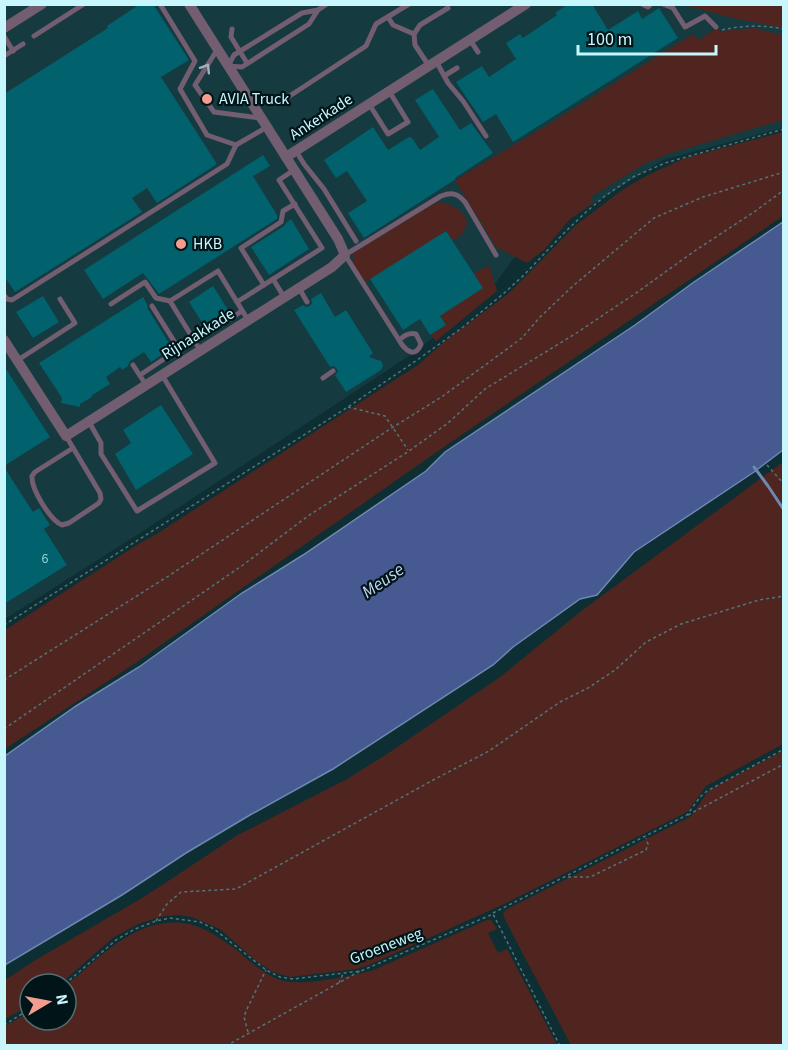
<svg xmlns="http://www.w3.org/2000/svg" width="788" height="1050" font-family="'Source Sans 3',sans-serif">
<rect width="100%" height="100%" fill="#0d2e33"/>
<!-- built -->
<polygon fill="#153a3f" points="5,5 783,5 783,128 663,160 576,215 513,259 487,295 412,354 137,535 5,619"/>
<!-- green -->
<g fill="#51251f">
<polygon points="742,4 783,5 783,28 733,18 684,5"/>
<polygon points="754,28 783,35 783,120 671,153 646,163 591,197 593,203 570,219 544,250 527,263 496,247 455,180 546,126 693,34 699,40 715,29 722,31"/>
<polygon points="783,132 783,216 441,449 134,664 5,749 5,630 140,543 155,535 418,365 444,342 509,293 575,226 622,190 646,176 685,158"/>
<path d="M442,202C466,209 478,224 453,241L446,231L371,279L366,281L362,278L352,263L354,260L352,254L435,203Z"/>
<polygon points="489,265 497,291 436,341 431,335 446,325 440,315 482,287 474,274"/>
<polygon points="783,462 783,744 706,786 688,811 683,814 504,904 369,965 356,969 290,977 273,972 256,961 220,929 192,917 178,915 160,917 138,924 114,937 60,984 30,984 30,1005 5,1019 5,980 34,961 147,895 236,836 347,779 387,754 500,677 580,612"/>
<polygon points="783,751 783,1045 571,1045 513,935 504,917 503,913 507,909 686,819 692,815 709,790"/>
<path d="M487,920H491L497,929L488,933L498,953L507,949L557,1045H5V1026L30,1012V1020H66V986C99,958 135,918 182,923C197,924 212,933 224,941C243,953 258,972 280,980C300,987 353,976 374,970Z"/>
</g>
<!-- water -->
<polygon fill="#465990" stroke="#6d88b1" stroke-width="1.5" points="783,222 783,450 754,472 634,552 597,595 580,599 513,647 493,665 333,769 250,815 186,853 122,895 5,965 5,756 76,706 139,667 242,593 303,555 426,471 445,452 635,325 694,282"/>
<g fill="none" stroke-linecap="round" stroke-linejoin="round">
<!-- stream -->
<polyline stroke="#6d88b1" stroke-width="3" points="754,467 768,486 784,510"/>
</g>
<!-- building -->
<g fill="#01616c">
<polygon points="140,4 153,4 189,60 161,77 217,164 157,203 147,188 132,198 142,212 15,292 4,276 4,94 108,28 107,26"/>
<polygon points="568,4 592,4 608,30 638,11 642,19 659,8 678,38 513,142 496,114 483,122 456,82 482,66 489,77 516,59 506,43 520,34 523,38 557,15 555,13"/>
<polygon points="433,89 460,130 471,123 493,153 455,178 456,179 364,238 348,213 367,201 347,171 336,178 324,160 373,127 388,150 409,137 412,138 420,150 439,137 415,100"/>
<polygon points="263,155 270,166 253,176 277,215 277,219 159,294 143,273 103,299 84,270"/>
<polygon points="291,219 309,249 269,275 251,247 284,226 286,223"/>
<polygon points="446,231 483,288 440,316 446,325 430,335 420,319 403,330 370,279"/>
<polygon points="213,286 230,313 206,329 189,302"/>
<polygon points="321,293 335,317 346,310 373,353 369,357 381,361 383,366 381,370 346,392 335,375 338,372 337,369 334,366 330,367 294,310 303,305 306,307 310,306 312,303 311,299"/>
<polygon points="43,296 59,322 33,338 16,312"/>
<polygon points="143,297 147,304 148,309 172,348 151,362 144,352 130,361 128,366 122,370 120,367 106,377 110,384 91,396 92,397 80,404 80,407 61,403 62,398 39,363"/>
<polygon points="4,366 50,437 4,466"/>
<polygon points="161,405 193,454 136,490 115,454 131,443 123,430"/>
<polygon points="4,467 33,512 39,508 50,525 44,529 67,565 4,604"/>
</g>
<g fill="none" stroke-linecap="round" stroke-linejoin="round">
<!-- path -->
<g stroke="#50767b" stroke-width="1.5" stroke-dasharray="3 3" stroke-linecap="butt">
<path d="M722,30C743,25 763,25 784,29"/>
<polyline points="348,407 385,416 408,450"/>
<polyline points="767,465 784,484"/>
<polyline points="4,625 348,407 420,358 463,327 503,294 524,275 564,233 586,212 605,196 633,177 665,163 784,129"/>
<polyline points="4,680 170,575 387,431 443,396 522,338 540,317 574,285 654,218 703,197 784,172"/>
<polyline points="4,729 243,565 308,516 409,451 448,423 485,389 575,334 639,291 696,250 754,212 784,190"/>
<polyline points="688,815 784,764"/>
<polyline points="568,877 590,877 646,850 648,844 646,838"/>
<polyline points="493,913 687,815 700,797 707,791 784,749"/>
<polyline points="156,921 167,904 181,892 236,889 435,779 489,751 560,702 588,688 615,670 646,642 681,624 759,600 784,596"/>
<polyline points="339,983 343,974"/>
<polyline points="65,984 116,940 135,929 156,921 170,918 200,922 214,929 266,970 280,977 293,979 361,971 493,914 560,1046"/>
<polyline points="4,1025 30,1009"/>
<polyline points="248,1032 244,1017 246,1011 266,970"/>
<polyline points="226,1046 360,971"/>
</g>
<!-- lane -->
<g stroke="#725d71" stroke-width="5">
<polyline points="160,4 195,61 180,89 207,135 236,145"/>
<polyline points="642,4 648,7 651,4"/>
<polyline points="663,4 673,8 685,27 705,16 716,27"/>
<polygon points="318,10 309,24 242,67 228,66 234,55 302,13"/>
<polyline points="318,10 327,4"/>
<polyline points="388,17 393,25 414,34"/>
<polyline points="232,29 231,37 247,63"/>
<polyline points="4,36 13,51"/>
<polyline points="34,36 84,4"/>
<polyline points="470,40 478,52"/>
<polyline points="217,50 195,85 214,112 259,118"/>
<polyline points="4,56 23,44"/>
<polyline points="436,61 448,83 463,101 486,136"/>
<polyline points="429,66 415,45 414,34 420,25 448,8"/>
<polyline points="444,76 457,68"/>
<polyline points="282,101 366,46 376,24 409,4"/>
<polyline points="369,104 388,134 408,122 389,91"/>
<polyline points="296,151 304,164 324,189 356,241"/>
<polyline points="273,279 284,297"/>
<polyline points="264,285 241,248 281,222 283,211 295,204"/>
<polyline points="299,288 307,302"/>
<polyline points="4,295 7,299 12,300 227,164 236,145 267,127"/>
<polyline points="237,302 322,248 279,180 294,170"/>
<polyline points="111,304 145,282 156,298 170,301"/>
<polyline points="210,332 242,311"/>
<path d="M399,340C404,336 409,332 416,334L421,344C415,360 404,349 399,340L345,255L441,196C452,192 457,193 465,202L496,255"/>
<polyline points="200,350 170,301 218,271 248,320"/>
<polyline points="18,360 75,323 60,299"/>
<polyline points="133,365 146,385"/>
<polyline points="140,375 179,349 152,306"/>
<polyline points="323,378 333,371"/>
<polyline points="89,422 101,443 101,454 137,511 215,463 162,375"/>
<path d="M66,436L100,493L101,499L99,503L69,523L62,525C50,520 31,489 32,476L35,472L73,448"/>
</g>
<!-- street -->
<g stroke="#725d71" stroke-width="10">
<polyline points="189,4 286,157 526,4"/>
<polyline points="4,28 42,4"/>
<polyline points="4,340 66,436 332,267 345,255 338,239 286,157"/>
</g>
</g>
<!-- one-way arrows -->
<defs><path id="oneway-chevron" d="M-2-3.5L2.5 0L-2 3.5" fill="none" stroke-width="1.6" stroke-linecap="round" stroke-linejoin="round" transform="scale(1.5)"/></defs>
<use stroke="#a1b1be" href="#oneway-chevron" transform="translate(206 68) rotate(-58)"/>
<!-- markers -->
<g fill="#f59c90" stroke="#011518" stroke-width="2">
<circle cx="207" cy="99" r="6"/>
<circle cx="181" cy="244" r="6"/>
</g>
<g text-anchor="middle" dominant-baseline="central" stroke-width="4.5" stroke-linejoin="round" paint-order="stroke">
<!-- number labels -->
<g font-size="14" fill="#96d1d9">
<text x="45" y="559">6</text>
</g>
<!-- poi labels -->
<g font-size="16" fill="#c8f6fd" stroke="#011518" text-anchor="start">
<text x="219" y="99">AVIA Truck</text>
<text x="193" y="244">HKB</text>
</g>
<!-- street labels -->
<g font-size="16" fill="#c8f6fd" stroke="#011518">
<text transform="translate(321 117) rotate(-33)">Ankerkade</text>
<text transform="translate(198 334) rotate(-32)">Rijnaakkade</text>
<text transform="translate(386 946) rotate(-21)">Groeneweg</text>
</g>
<!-- water labels -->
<g font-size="18" font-style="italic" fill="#c5d2f3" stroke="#011518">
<text transform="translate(383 581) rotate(-35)">Meuse</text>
</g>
</g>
<!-- border -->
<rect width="788" height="1050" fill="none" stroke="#c8f6fd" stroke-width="12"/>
<!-- north arrow -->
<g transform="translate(48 1002) rotate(80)"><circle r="28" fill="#011518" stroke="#516f74" stroke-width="1.5"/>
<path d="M0-4.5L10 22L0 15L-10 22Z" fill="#f59c90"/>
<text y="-9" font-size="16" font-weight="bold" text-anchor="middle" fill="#c8f6fd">N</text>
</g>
<!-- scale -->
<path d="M578 45v9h138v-9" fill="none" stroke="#c8f6fd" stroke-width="3"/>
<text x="587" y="45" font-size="18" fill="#c8f6fd" stroke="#011518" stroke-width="4.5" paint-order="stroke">100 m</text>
</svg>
